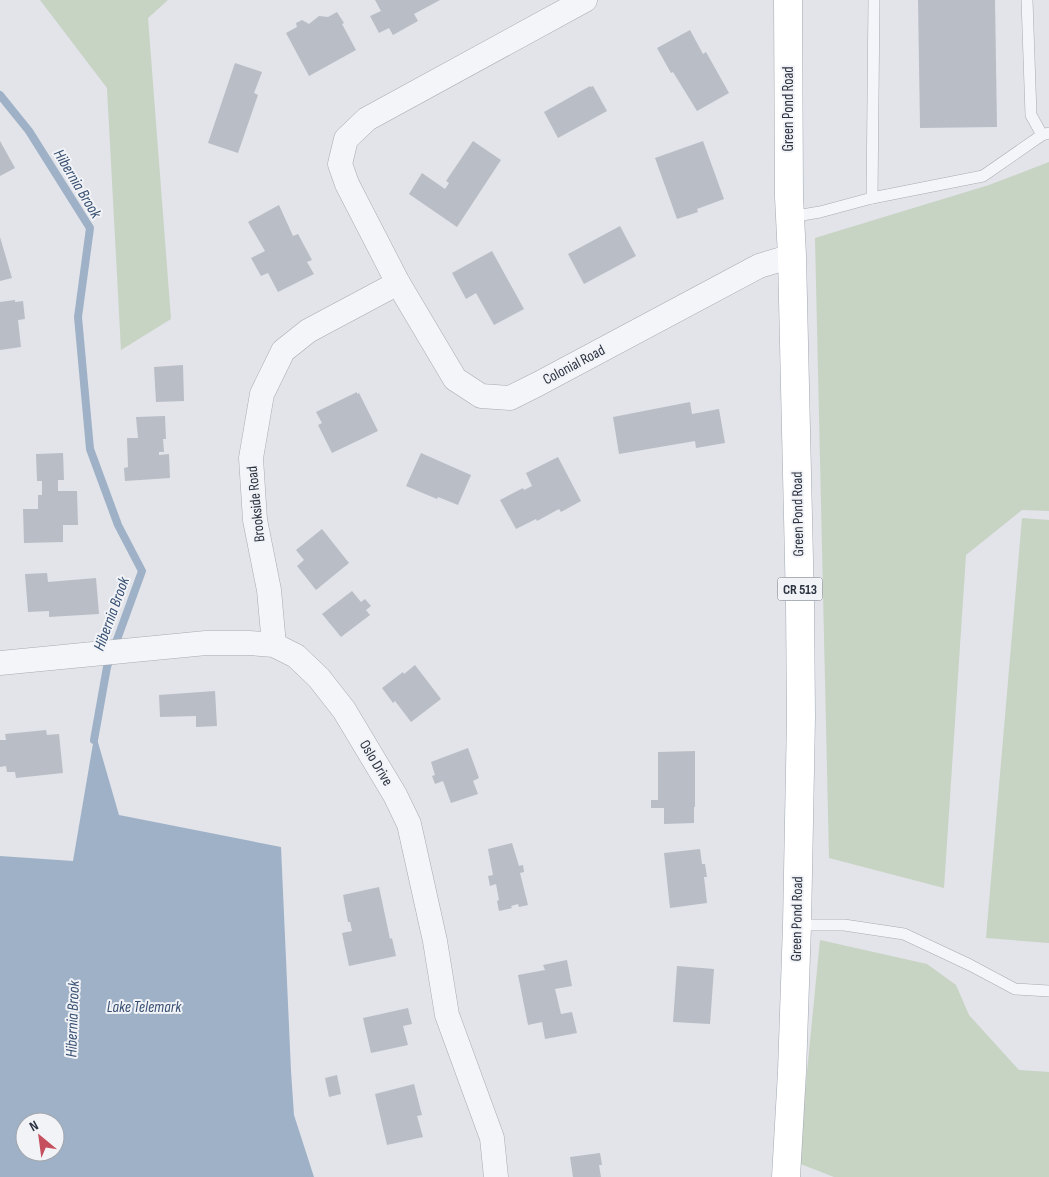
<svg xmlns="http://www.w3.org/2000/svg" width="1049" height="1177" font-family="'Sofia Sans Condensed',sans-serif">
<rect width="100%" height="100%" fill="#e2e4e9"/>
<!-- green -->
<g fill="#c7d3c3">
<polygon points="40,0 168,0 148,18 171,319 121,350 107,88"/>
<polygon points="1049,162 1049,511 1022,510 966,555 944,888 829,858 815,238 989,185"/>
<polygon points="1022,518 1049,520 1049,943 986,938"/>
<polygon points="820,940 927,964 956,985 969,1015 1019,1070 1049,1072 1049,1177 834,1177 798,1163"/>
</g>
<!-- water -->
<path fill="#9fb1c7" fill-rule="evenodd" d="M95,732L119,815L281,847L291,1071L294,1115L314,1177H0V856L73,861ZM25,1122H55V1152H25Z"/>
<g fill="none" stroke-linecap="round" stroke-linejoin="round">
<!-- stream -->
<polyline stroke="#9fb1c7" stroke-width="8" points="0,95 29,131 90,228 78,317 90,449 118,525 142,571 107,667 94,740"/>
</g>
<!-- building -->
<g fill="#b9bdc6">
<polygon points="375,0 440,0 414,14 418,21 393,35 389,28 379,33 370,16 381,11"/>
<polygon points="918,0 995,0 997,127 920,128"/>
<polygon points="337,12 344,23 342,24 356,50 309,76 286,33 297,27 296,23 302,20 309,24 319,16 328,17"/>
<polygon points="690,30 703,54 706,52 729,93 697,111 673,72 671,73 657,48"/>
<polygon points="235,63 262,72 254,93 258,95 238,153 208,143"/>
<polygon points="590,86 590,87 593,86 607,111 558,138 544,112"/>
<polygon points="0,141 15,168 0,176"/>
<polygon points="473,141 501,160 457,227 409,194 422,173 445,189 449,183 446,181"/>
<polygon points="703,141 724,199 697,209 698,212 677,219 655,158"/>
<polygon points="279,205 293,236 298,234 312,260 307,262 314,274 278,292 268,273 261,276 251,258 265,251 248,222"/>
<polygon points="620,226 636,256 584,284 568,254"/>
<polygon points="0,237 12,278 0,281"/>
<polygon points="492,251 524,309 494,325 476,293 466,299 452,273"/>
<polygon points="15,300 15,302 23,301 25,319 18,320 21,347 0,350 0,302"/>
<polygon points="183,365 184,401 156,402 154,367"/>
<polygon points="357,392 357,394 359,393 378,431 332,453 318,425 322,423 316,412"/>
<polygon points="690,402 692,414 719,409 725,443 696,448 695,441 619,454 613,417"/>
<polygon points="165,416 166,439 163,439 164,452 159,452 159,455 169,454 170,478 125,481 124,468 128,467 127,438 138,438 136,417"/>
<polygon points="63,453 64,480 58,480 58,491 77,491 78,525 63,525 63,542 24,543 23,509 38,509 38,495 42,495 42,481 37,481 36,454"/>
<polygon points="421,453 471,475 458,505 438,497 437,499 406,486"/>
<polygon points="558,457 581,501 561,512 559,509 537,521 536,519 516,529 500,500 523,488 524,490 532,486 526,473"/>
<polygon points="322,529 349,563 316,590 297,566 304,560 296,550"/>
<polygon points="47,573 48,582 96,578 99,614 49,617 49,611 28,612 25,574"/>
<polygon points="352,591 361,602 365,599 371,606 366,610 370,615 341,637 322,614"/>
<polygon points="415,665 441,699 411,722 395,701 393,703 382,688 403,672 404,674"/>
<polygon points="215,691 217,726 196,727 196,716 160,717 159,695"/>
<polygon points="46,730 47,735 59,734 63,773 16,778 15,772 7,772 6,766 0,767 0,740 6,740 5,734"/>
<polygon points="468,748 479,778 473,781 478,794 451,803 443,781 435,784 432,776 435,775 431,762"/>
<polygon points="695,751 695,807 694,807 694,823 664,824 664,808 651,808 651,800 658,800 658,752"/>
<polygon points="512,843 519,866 523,865 524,872 520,873 528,905 519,907 518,904 511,906 512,908 499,911 497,901 499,900 496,884 490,886 488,876 493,875 488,849"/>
<polygon points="700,849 702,864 705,864 707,877 704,877 707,903 670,908 664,853"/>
<polygon points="379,887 390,939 392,938 396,956 349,966 342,933 352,931 350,922 348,922 343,895"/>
<polygon points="567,960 572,986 555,989 561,1014 572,1012 577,1033 545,1039 542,1022 528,1025 518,975 545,970 543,965"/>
<polygon points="677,966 714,969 710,1024 673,1022"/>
<polygon points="408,1008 412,1024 403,1026 408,1045 371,1053 363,1018"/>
<polygon points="337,1075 341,1094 329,1097 325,1078"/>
<polygon points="414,1084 422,1115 417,1116 423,1137 387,1145 375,1094"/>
<polygon points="600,1153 602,1165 599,1165 601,1177 573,1177 570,1157"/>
</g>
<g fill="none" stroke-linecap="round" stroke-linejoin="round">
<!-- service casing -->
<g stroke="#a7abb3" stroke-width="12">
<g id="service">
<polyline points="1027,0 1031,115 1042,135"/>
<polyline points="872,198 983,176 1042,135 1049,133"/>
<polyline points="790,217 820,212 872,198 874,0"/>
<polyline points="797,925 844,925 904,934 970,965 1015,989 1049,991"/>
</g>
</g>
<!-- minor casing -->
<g stroke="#a7abb3" stroke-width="25">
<g id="minor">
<polyline points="585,0 367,119 346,139 340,164 347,184 398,283 455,379 481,396 510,398 538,384 759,266 792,256"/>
<polyline points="274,645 269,590 255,520 251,458 262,394 283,351 308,331 398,283"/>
<polyline points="0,663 206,643 249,643 274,645 296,656 319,678 344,710 395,795 409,824 435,941 447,1015 492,1138 496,1177"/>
</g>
</g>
<!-- primary casing -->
<g stroke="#a2a8b4" stroke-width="29">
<polyline id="primary" points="786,1177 792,1072 797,925 801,717 800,604 792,256 789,197 788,0"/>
</g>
<!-- service -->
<use href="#service" stroke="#f4f5f8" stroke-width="11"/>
<!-- minor -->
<use href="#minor" stroke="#f4f5f8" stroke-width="24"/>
<!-- primary -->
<use href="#primary" stroke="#fff" stroke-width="28"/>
</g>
<g text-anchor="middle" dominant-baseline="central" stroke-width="4" stroke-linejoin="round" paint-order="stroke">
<!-- shield labels -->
<rect fill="#f1f3f7" stroke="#666c77" stroke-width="1" x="777.5" y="577.5" width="45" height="23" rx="4"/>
<g font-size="14" font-weight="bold" fill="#2b3240">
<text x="800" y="589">CR 513</text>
</g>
<!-- street labels -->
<g font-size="15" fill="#2b3240" stroke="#f1f3f7">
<text transform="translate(788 109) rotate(-90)">Green Pond Road</text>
<text transform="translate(574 365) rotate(-28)">Colonial Road</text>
<text transform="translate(256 504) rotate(-96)">Brookside Road</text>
<text transform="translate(798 514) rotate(-91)">Green Pond Road</text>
<text transform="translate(376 763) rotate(59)">Oslo Drive</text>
<text transform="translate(797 919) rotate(-89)">Green Pond Road</text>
</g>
<!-- water labels -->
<g font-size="16" font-style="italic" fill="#374f71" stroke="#f1f3f7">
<text transform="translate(77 184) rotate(59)">Hibernia Brook</text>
<text transform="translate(112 614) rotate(-70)">Hibernia Brook</text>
<text x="144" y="1007">Lake Telemark</text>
<text transform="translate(73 1019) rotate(-88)">Hibernia Brook</text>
</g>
</g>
<!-- north arrow -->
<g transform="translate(40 1137) rotate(331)"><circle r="24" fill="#f1f3f7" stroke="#a2a6ae"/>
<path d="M0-4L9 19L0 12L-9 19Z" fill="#c64f5d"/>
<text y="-8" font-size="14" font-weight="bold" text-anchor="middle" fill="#2b3240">N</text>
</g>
</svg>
